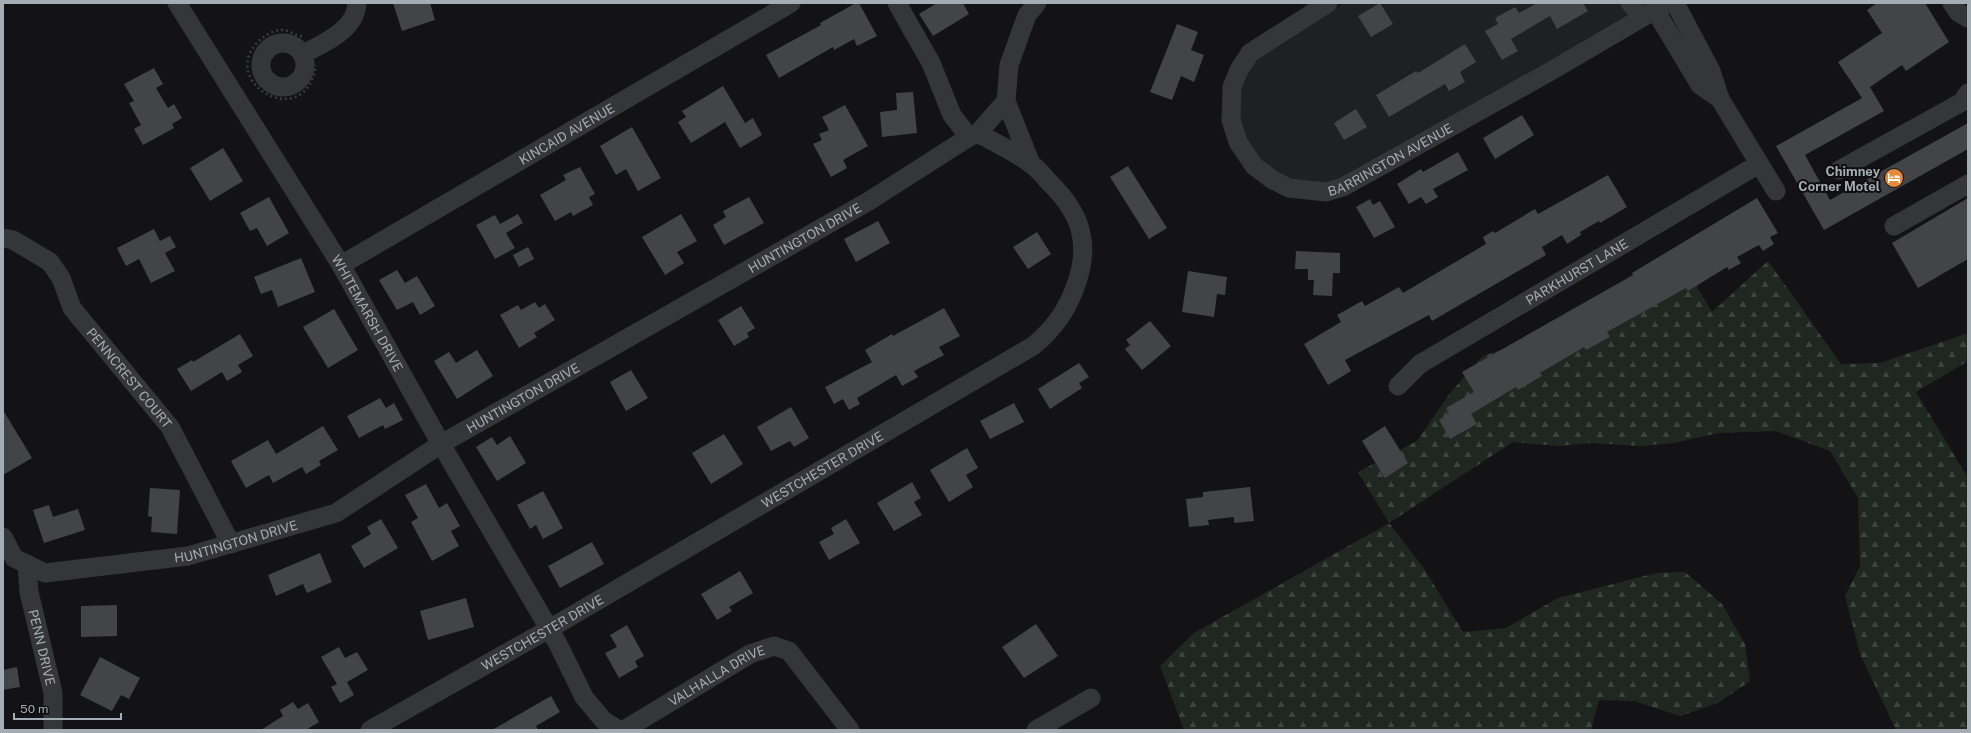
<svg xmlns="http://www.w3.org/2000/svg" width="1971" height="733" font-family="'Public Sans',sans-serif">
<defs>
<pattern id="forest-firs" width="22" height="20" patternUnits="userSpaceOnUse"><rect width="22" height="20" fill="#202720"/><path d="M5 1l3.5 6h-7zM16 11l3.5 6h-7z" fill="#3d443e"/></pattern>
</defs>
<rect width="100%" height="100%" fill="#131315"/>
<!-- built -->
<polygon fill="#1f2021" points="1344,3 1620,3 1630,14 1547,64 1340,179 1324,183 1290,180 1259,160 1245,138 1239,119 1239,90 1255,59"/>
<!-- forest -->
<polygon fill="url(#forest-firs)" points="1679,257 1712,312 1768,261 1841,364 1880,363 1968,333 1968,361 1916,392 1968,478 1968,730 1896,730 1860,654 1845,596 1860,566 1858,498 1830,451 1776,431 1718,433 1673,443 1641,446 1591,443 1558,446 1513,442 1389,523 1423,567 1463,632 1506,628 1558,598 1656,573 1685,572 1722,604 1745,644 1750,681 1718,703 1680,716 1634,701 1599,700 1591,730 1184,730 1160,666 1194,633 1389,523 1358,472 1417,441 1450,393 1483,356 1543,336"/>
<!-- building -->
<g fill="#424448">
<polygon points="393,3 430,3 435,20 402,31"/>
<polygon points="856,3 859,3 877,36 857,46 854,39 834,50 833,47 779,78 766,55 821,25 820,23"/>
<polygon points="937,3 963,3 969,14 933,36 919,14"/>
<polygon points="1380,3 1393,24 1371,37 1358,16"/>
<polygon points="1537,3 1583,3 1588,11 1557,29 1550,16 1511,39 1518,51 1502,60 1485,31 1498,24 1495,18 1515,7 1519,13"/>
<polygon points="1877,3 1925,3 1949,42 1906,71 1902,65 1870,87 1884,111 1805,155 1830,200 1968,123 1968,149 1824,230 1776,146 1862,98 1838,62 1882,33 1867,10"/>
<polygon points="1177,24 1198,32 1191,50 1204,55 1194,82 1181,76 1172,100 1150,92"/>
<polygon points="1465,44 1476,62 1460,72 1465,82 1449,91 1445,84 1389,117 1376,95 1416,71 1418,73"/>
<polygon points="154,68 163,84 156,88 168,108 174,104 182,118 172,124 174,128 143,145 134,129 141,125 129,103 134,101 124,84"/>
<polygon points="723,86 745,123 753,118 762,135 740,148 725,122 691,143 678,122 686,117 682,111"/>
<polygon points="913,92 917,133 882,137 880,112 897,110 896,93"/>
<polygon points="845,105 868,146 843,160 847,168 831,177 813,144 822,140 819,134 829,130 822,117"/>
<polygon points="1356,109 1367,127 1344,140 1334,123"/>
<polygon points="1522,115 1534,135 1495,159 1483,138"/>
<polygon points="632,127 661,178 638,191 626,169 616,175 600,146"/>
<polygon points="223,148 243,181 210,201 190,168"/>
<polygon points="1458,152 1468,170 1433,189 1438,197 1426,204 1421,197 1409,204 1397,184 1421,169 1423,172"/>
<polygon points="1128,166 1167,228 1149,239 1110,177"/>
<polygon points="580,167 595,194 589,197 593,205 573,216 571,212 555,221 540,195 566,180 563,175"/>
<polygon points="1608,175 1627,207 1600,223 1599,221 1580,232 1581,235 1567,244 1562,235 1542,247 1546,255 1432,321 1429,315 1345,360 1351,371 1328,385 1304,344 1341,322 1337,315 1362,301 1365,306 1399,287 1403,293 1486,244 1483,237 1493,231 1495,233 1535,209 1538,214"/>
<polygon points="269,197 289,233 267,246 257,228 250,231 240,213"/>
<polygon points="749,197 764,223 724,245 713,225 726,217 723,211"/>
<polygon points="1757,198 1778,233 1770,237 1774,244 1763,251 1759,245 1737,257 1741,263 1729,270 1727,267 1688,291 1686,288 1607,332 1610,337 1586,350 1584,347 1540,373 1542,376 1518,390 1516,387 1471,414 1477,424 1450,439 1439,420 1449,414 1446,408 1474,392 1462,372 1633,275 1632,273"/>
<polygon points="1968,198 1968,259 1918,288 1892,243"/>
<polygon points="1370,199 1373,205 1380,201 1395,227 1374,238 1356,207"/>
<polygon points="518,214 523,223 506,233 515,248 495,259 476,225 495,215 500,224"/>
<polygon points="681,214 697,241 677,252 684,263 665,275 642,237"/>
<polygon points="878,221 890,243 856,262 844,239"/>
<polygon points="154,229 160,241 170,236 176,247 165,253 175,271 151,283 139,259 126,266 117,248"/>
<polygon points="1037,232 1051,254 1028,269 1013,247"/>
<polygon points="528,247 534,259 519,267 513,255"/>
<polygon points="1296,251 1340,253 1340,273 1333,273 1332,296 1313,295 1314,280 1308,280 1308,269 1295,269"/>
<polygon points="301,258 315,292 278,307 272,290 261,294 254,277"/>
<polygon points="397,270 405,283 417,276 435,306 420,315 413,302 397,310 379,280"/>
<polygon points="1188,271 1227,277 1225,295 1217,294 1214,317 1182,312"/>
<polygon points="535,302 539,308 545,304 555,320 534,333 537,337 519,348 500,315 518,305 521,310"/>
<polygon points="741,306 755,328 747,333 749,337 734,346 718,320"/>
<polygon points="944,308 960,336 939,347 944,355 914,371 918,377 902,386 896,375 857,398 860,404 849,410 843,399 834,404 825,387 872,362 865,350 892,334 893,336"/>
<polygon points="334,309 358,350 328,368 303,327"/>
<polygon points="1150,321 1171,346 1142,370 1125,349 1130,345 1126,340"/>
<polygon points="240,334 253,356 238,365 242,372 227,381 222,372 191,391 177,369 192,360 193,362"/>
<polygon points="477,350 493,376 457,399 434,361 449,352 456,363"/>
<polygon points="1079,363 1089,377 1079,383 1082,388 1050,409 1038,389"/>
<polygon points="631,370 648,398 626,411 610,382"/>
<polygon points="380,398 386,408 394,403 403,420 385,429 383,425 359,438 347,416"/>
<polygon points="1014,403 1024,422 990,439 980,421"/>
<polygon points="791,407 809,438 794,447 790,441 771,451 757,427"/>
<polygon points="3,410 32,458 3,475"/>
<polygon points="323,426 338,450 319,461 321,465 306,474 302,467 273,483 269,475 246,488 231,461 268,440 276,454"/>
<polygon points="1385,426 1408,463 1385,478 1362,441"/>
<polygon points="724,434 743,464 711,484 692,453"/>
<polygon points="510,436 526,463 497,481 476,447 492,437 497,445"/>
<polygon points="967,448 978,468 966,475 973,487 949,502 930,470"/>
<polygon points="912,482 921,498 914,502 922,515 894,531 877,503"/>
<polygon points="426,484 439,508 447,503 460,526 451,531 459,546 432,561 411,522 418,518 405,495"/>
<polygon points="1250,487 1254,521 1234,523 1234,517 1208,520 1209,525 1189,527 1186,499 1203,497 1203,492"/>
<polygon points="150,488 180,490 177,534 151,532 152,517 148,516"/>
<polygon points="543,491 563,528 543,539 536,525 530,529 517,505"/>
<polygon points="49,505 53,517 78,509 85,530 44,543 33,510"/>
<polygon points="381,519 398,548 364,568 351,546 371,534 367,527"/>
<polygon points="846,519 860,543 829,560 819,542 834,534 831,528"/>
<polygon points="592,542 604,564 560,588 548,566"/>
<polygon points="320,553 332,582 307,593 303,584 276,596 268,575"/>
<polygon points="740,571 753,593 729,607 732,611 717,620 701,594"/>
<polygon points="466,598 474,627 428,640 420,611"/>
<polygon points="117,605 117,636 81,637 81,606"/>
<polygon points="1036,624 1058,656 1024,678 1002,647"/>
<polygon points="627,625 644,656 635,661 638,667 619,678 605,653 617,647 610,635"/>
<polygon points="339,647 345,658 357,652 368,670 347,682 354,695 340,703 331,687 337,684 321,657"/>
<polygon points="100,657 140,678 129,699 121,695 112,711 80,695"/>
<polygon points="17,667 20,687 3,690 3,670"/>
<polygon points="551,696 560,712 536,726 538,730 492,730"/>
<polygon points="293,702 298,709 308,703 319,722 306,730 261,730 283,716 280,710"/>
</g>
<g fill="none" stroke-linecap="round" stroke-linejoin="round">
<!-- path -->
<path stroke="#3a3d40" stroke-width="2.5" stroke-dasharray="2 3" stroke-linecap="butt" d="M302,36C295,36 290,30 282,30C272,30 262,37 256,44C220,84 306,133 316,65"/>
<!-- minor -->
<g stroke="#343639" stroke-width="19">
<path id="s1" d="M177,3L341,265L441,444L558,644L584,697L603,720L619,730"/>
<polyline points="897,3 931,63 952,115 969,137"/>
<path id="s2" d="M1328,3L1250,53L1239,70L1232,87L1231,120L1238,142L1254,166L1273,180L1289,188L1326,192L1343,187L1551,71L1667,3"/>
<polyline points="1630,3 1642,16"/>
<polyline points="1675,3 1711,71 1720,99 1776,191"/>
<polyline points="1952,3 1958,12 1968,18"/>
<polyline points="1655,10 1700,85 1720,99"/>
<circle cx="283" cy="65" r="22"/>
<path d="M303,54C324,43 356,30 357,3"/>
<polyline points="1006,101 1031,164"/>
<polyline points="1839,170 1962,102 1968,93"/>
<polyline points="1894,226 1968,184"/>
<path id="s3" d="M3,238L13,240L50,262L61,278L72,308L170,427L231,544"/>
<path id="s4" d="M341,265L791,3"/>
<path id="s5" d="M1398,386L1420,364L1759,164"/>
<path id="s6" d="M3,537L14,558L45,573L188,556L336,513L441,444L869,201L969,137L978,133L1006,101L1009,65L1027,15L1037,3"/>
<path id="s7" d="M27,564L29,592L53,693V730"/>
<path id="s8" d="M370,730L549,629L1033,346C1055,328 1068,309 1077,282C1091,240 1079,211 1048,181C1043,175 1037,168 1031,164C1015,152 995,143 978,133"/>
<path id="s9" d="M624,730L750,654L774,646L789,651L850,730"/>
<polyline points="1036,730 1091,698"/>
</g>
</g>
<!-- icons -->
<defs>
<g id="hotel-disc" transform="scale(1)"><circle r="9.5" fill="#e68b3a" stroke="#0e0e10"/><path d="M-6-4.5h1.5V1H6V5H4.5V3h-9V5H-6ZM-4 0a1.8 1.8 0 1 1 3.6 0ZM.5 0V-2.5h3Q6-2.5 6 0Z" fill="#fff"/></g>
</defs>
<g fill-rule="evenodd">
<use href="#hotel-disc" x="1894" y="178"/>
</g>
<g text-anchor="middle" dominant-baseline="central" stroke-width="4" stroke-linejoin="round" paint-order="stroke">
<!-- street labels -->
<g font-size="13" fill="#a5adb4" stroke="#0e0e10">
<text stroke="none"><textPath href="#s4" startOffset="261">KINCAID AVENUE</textPath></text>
<text stroke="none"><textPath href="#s2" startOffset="367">BARRINGTON AVENUE</textPath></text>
<text stroke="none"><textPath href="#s6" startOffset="900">HUNTINGTON DRIVE</textPath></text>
<text stroke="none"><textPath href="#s5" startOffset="213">PARKHURST LANE</textPath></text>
<text stroke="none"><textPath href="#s1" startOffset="364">WHITEMARSH DRIVE</textPath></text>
<text stroke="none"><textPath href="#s3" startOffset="195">PENNCREST COURT</textPath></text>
<text stroke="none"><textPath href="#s6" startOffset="576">HUNTINGTON DRIVE</textPath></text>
<text stroke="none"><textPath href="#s8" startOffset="522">WESTCHESTER DRIVE</textPath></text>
<text stroke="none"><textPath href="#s6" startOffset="252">HUNTINGTON DRIVE</textPath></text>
<text stroke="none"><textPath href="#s8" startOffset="198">WESTCHESTER DRIVE</textPath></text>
<text stroke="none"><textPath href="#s7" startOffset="85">PENN DRIVE</textPath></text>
<text stroke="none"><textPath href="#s9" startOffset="108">VALHALLA DRIVE</textPath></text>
</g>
<!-- poi labels -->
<g font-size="13" font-weight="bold" fill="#a5adb4" stroke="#0e0e10" text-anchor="end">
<text x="1880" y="171">Chimney<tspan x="1880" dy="15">Corner Motel</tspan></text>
</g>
</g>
<!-- border -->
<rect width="1971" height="733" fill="none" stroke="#a5adb4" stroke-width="8"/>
<!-- scale -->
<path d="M14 713v6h107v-6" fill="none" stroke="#a5adb4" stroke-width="2"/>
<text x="20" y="713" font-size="12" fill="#a5adb4" stroke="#0e0e10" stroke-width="3" paint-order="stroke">50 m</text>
</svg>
